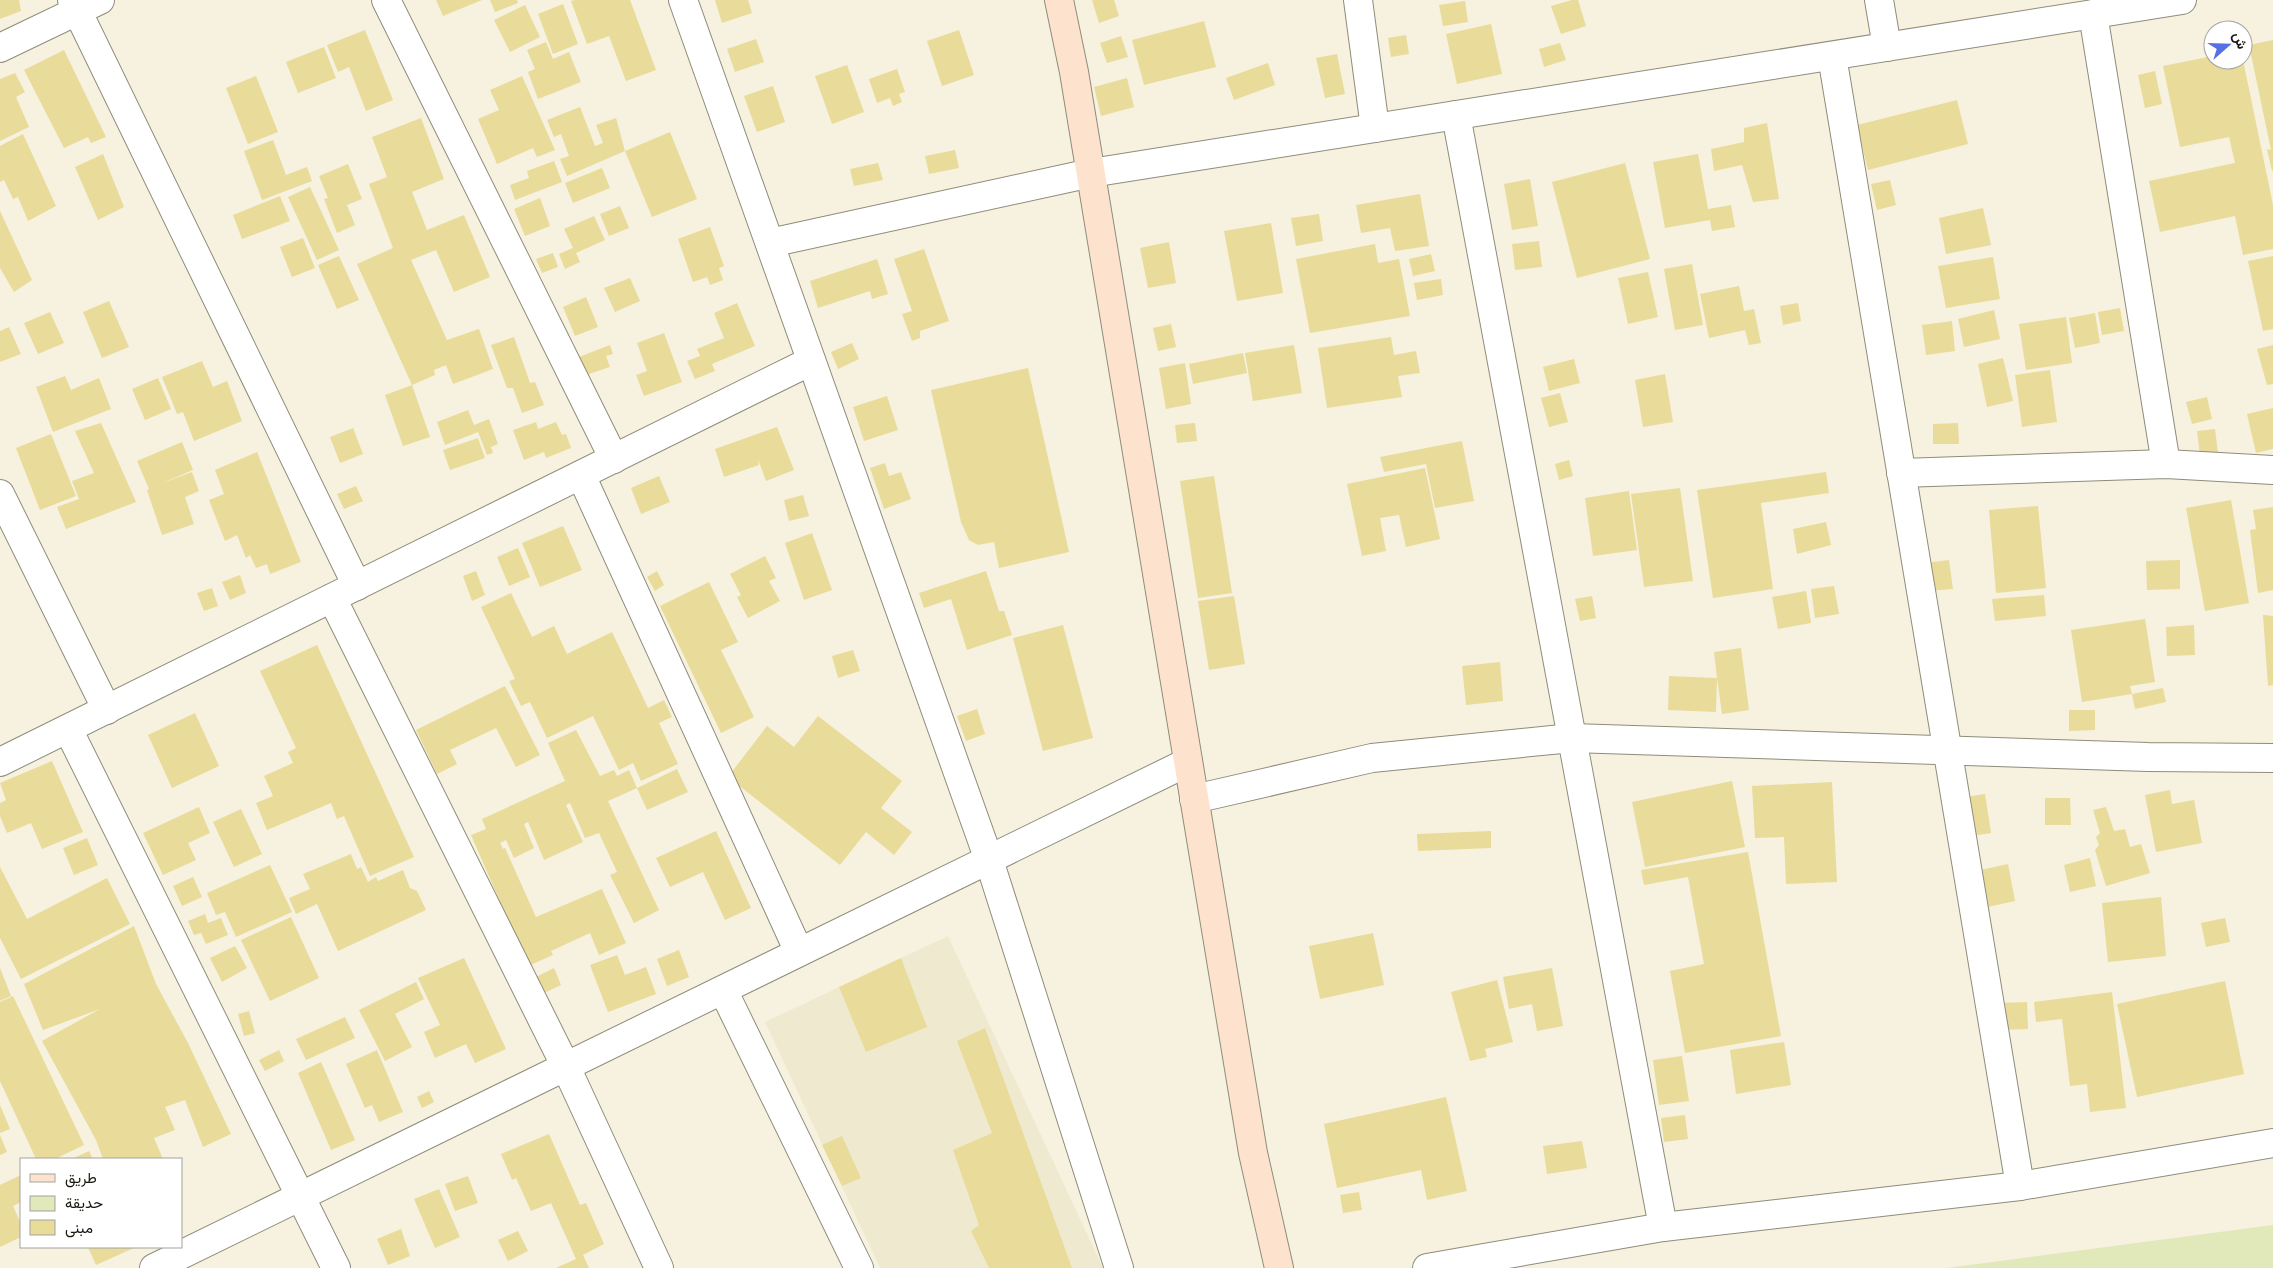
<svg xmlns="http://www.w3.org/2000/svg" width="2273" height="1268" font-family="'PT Sans Narrow',Vazirmatn,sans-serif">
<rect width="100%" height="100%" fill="#f6f2df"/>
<!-- built -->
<polygon fill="#efeacf" points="948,936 1103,1268 880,1268 765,1022"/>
<!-- green -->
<polygon fill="#e1e8b9" points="2273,1225 2273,1268 1947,1268"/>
<!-- building -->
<g fill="#e9db9a">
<polygon points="0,0 19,0 21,11 0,19"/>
<polygon points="436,0 482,0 443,16"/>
<polygon points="490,0 517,0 518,3 495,12"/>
<polygon points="575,0 630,0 656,70 626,81 609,36 587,44 571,1"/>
<polygon points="715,0 748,0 752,13 722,23"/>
<polygon points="1092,0 1114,0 1119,16 1099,23"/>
<polygon points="1572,0 1578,0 1586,26 1561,34 1551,6"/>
<polygon points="1465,1 1468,22 1443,26 1439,5"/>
<polygon points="563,4 578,44 553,54 538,14"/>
<polygon points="525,5 540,37 510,52 494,20"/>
<polygon points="1204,21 1216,67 1144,85 1132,40"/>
<polygon points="1491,24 1502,74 1457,84 1446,34"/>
<polygon points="365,30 393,100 366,111 349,67 338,72 327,45"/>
<polygon points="959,30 974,75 942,86 927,41"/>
<polygon points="1406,35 1409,54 1391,57 1388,38"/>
<polygon points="1121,36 1128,57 1107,63 1100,43"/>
<polygon points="756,39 764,62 735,72 727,49"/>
<polygon points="2273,40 2273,171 2272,171 2267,149 2271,150 2249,45"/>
<polygon points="546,42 553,59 569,52 581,82 538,99 528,72 535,69 527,50"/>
<polygon points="1560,43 1566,60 1544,67 1539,49"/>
<polygon points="324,47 336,78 298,93 286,62"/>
<polygon points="64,50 106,137 91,143 88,137 64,148 24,70"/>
<polygon points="1337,54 1345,94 1325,98 1316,58"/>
<polygon points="2213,56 2213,60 2243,60 2273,205 2273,249 2243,255 2235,216 2160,232 2149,181 2235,163 2229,137 2180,147 2163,66"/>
<polygon points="1268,63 1275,85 1234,100 1226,78"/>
<polygon points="847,65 864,112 832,124 815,76"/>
<polygon points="897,69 905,92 899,94 902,102 893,106 890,98 877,103 869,79"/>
<polygon points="2155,71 2162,104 2145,108 2138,75"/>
<polygon points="15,73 25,92 16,97 29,127 0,141 0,79"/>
<polygon points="256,76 278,132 248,144 226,88"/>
<polygon points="522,76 555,150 537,157 533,148 497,164 478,119 499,110 490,90"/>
<polygon points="1127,78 1134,107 1101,116 1094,87"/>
<polygon points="773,86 785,122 757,132 744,96"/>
<polygon points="1957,100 1968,144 1868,170 1857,125"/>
<polygon points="580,107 595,146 603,143 596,125 616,118 625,151 567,176 560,159 569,156 561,134 554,137 547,120"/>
<polygon points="421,118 444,179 412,192 427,230 464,215 490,277 454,292 436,250 411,260 447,340 479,329 493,369 453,384 446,365 434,370 435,375 412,385 430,437 403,446 385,395 412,385 357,264 393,248 369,184 387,177 372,137"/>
<polygon points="1767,123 1779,199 1753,202 1742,165 1714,171 1711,149 1744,142 1744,128"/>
<polygon points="670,132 697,199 652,217 625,151"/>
<polygon points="23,134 56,206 28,221 18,197 13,199 4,180 0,182 0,146"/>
<polygon points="273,140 286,175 307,167 312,181 262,200 244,151"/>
<polygon points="955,150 959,168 929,174 925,156"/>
<polygon points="103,154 124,207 98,220 75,167"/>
<polygon points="1698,154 1708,209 1731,205 1735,227 1712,231 1710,220 1665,228 1653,162"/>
<polygon points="554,161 562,182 515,200 510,185 529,178 527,171"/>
<polygon points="878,163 883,180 854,186 850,169"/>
<polygon points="1625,163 1650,259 1577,278 1552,182"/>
<polygon points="348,164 362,199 347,205 355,225 337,233 324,199 328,198 319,176"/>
<polygon points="602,168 610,188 573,203 565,183"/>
<polygon points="1530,179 1538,226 1512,230 1504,184"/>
<polygon points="1890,180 1896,205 1877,210 1871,184"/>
<polygon points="310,187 339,250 317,260 288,197"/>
<polygon points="1420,194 1429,246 1395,251 1390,228 1361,233 1356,205"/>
<polygon points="280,196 290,221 242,239 233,215"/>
<polygon points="540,198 550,226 525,236 514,209"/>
<polygon points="620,206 629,228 609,236 600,214"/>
<polygon points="1983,208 1991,245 1946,254 1939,218"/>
<polygon points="0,211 32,280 14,292 0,268"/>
<polygon points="1319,214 1323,241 1296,246 1291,218"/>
<polygon points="594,216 605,240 576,253 580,262 565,269 559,254 573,248 564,229"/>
<polygon points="1271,223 1283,293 1237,301 1224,231"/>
<polygon points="710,227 724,266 719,268 723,280 710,285 707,277 693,282 678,239"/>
<polygon points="303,238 315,268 292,277 280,247"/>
<polygon points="1539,241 1542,267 1515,270 1512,244"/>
<polygon points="1169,242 1176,283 1148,288 1140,248"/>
<polygon points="1375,244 1378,263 1399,259 1410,316 1310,333 1296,259"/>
<polygon points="924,249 949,321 920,331 920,338 912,341 902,314 912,311 894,259"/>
<polygon points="553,253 558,267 542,273 536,259"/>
<polygon points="1431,254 1435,271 1413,276 1409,259"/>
<polygon points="339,256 359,300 337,309 318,265"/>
<polygon points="2273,256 2273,329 2263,331 2248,261"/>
<polygon points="1993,257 2000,299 1946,308 1938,266"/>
<polygon points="877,259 888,294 872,299 870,291 818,308 810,281"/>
<polygon points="1692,264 1703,325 1675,330 1664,269"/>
<polygon points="1648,272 1658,317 1628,324 1618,278"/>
<polygon points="630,278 640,301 615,312 604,288"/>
<polygon points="1441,279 1443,295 1417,300 1414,283"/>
<polygon points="1739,286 1744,311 1754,309 1761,343 1749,345 1745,330 1709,338 1700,294"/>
<polygon points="586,297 598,327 575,336 563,307"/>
<polygon points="109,301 129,347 102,358 83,312"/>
<polygon points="737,303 755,346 712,364 715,371 695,379 687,361 700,356 697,349 724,338 714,313"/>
<polygon points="1798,303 1801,321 1783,325 1780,306"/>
<polygon points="2120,308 2124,331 2102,335 2098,312"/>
<polygon points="1994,310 2000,339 1964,347 1958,319"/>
<polygon points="50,312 64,343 38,354 24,323"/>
<polygon points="2095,313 2100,343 2075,348 2069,318"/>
<polygon points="2066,317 2072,363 2026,370 2019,324"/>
<polygon points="1952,321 1955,351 1926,355 1922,325"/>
<polygon points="1171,324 1176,347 1158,351 1153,328"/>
<polygon points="9,327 21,354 0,362 0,331"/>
<polygon points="664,333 682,382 644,396 636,375 647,371 637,343"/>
<polygon points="514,337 530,383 535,382 544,405 522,413 513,388 507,388 491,345"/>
<polygon points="1391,337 1394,355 1416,351 1420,373 1398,376 1402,397 1327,408 1318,348"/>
<polygon points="852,343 859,359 838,369 831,352"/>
<polygon points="610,345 613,354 606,356 610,367 586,375 579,357"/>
<polygon points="1294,345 1302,393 1253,401 1245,353"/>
<polygon points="2273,345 2273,384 2267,385 2257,349"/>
<polygon points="1243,353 1247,373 1193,384 1189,364"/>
<polygon points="2003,358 2013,401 1987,407 1978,364"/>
<polygon points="1574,359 1580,383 1549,391 1543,367"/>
<polygon points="202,361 213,387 227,381 242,421 194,441 183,412 177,414 162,377"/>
<polygon points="1185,363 1191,404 1166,409 1159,368"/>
<polygon points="1028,368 1069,552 999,568 994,542 978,545 969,540 961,522 931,390"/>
<polygon points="2050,370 2057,422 2022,427 2015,375"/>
<polygon points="1665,374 1673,422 1643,427 1635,380"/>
<polygon points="65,376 71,390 99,378 111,409 53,432 36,387"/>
<polygon points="158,378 171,409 145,420 132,389"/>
<polygon points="1560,393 1568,422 1549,427 1541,398"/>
<polygon points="887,396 898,430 864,441 853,407"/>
<polygon points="2207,397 2212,419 2192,424 2186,402"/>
<polygon points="2273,408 2273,449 2256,453 2247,414"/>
<polygon points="468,410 474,425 489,419 498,444 491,447 493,453 487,455 478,432 445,445 437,422"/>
<polygon points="536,422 538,429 556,422 562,435 566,434 571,448 546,458 544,452 524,460 513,430"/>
<polygon points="101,423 136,502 66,529 57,507 79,499 72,481 94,473 75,431"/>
<polygon points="1195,423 1197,441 1177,443 1175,425"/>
<polygon points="1958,423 1959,444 1933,444 1933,424"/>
<polygon points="777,427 794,470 766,481 758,459 759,465 724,477 715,449"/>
<polygon points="353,428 363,454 340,463 330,437"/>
<polygon points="2215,429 2218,453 2200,455 2197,431"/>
<polygon points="51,434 76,496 40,510 16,448"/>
<polygon points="478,438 485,458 450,470 443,450"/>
<polygon points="1462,441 1474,501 1435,508 1426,464 1384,472 1380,457"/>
<polygon points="182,442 193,470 160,484 192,472 199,491 185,497 194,524 162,535 147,490 149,489 137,461"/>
<polygon points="257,452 301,562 270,574 267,564 256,568 250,555 246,558 237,535 225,541 209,500 224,494 215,470"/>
<polygon points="1569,460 1573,476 1559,480 1555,464"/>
<polygon points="885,463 889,476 901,472 911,499 884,509 870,468"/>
<polygon points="1425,468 1440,539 1406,547 1399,515 1380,518 1386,551 1362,556 1347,484"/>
<polygon points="1826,472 1829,493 1761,503 1773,589 1713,598 1697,490"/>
<polygon points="659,476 670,502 641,514 631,488"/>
<polygon points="1214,476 1232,593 1198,598 1180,481"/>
<polygon points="356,486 363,501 344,509 337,494"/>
<polygon points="1680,488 1693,581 1644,587 1631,494"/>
<polygon points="1629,491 1637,550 1593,556 1585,498"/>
<polygon points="803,495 809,516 789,521 784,500"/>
<polygon points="2231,500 2249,603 2205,611 2186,508"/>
<polygon points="2038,506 2046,588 1996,593 1989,510"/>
<polygon points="2273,507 2273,590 2258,593 2250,530 2256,529 2253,510"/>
<polygon points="1826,522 1831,545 1797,554 1793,529"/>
<polygon points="563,526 582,570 540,587 522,543"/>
<polygon points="812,533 832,590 804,600 785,543"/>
<polygon points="518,548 530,577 509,586 497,557"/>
<polygon points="765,556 776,578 769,581 780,601 748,618 737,597 741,595 730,574"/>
<polygon points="1949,560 1953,589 1928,591 1925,563"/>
<polygon points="2180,560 2180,589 2147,590 2146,561"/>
<polygon points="476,571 485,595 472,601 463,576"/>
<polygon points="657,571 664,585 655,591 647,577"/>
<polygon points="986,571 999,611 1004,611 1012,635 967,650 951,599 924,608 919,593"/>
<polygon points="240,575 246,593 230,600 222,582"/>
<polygon points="709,582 738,642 721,650 754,717 721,733 660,606"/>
<polygon points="1834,586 1839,614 1815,618 1811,589"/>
<polygon points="212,588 218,606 204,611 197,593"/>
<polygon points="1806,591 1811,623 1778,629 1772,597"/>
<polygon points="511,593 532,637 554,626 567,654 612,632 648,708 664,700 672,717 659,723 678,764 641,781 633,763 619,770 593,716 547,738 530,702 521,706 509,681 515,679 481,607"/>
<polygon points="2044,595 2046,616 1995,621 1992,599"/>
<polygon points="1234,596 1245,664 1209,670 1198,601"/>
<polygon points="1592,596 1596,618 1580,621 1575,599"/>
<polygon points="2263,615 2273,616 2273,685 2268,686"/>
<polygon points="2145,619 2155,682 2130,686 2132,694 2082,702 2071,630"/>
<polygon points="1063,625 1093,738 1043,751 1013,638"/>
<polygon points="2194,625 2195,655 2167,656 2166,627"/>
<polygon points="317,645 414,857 370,876 344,816 337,819 331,803 267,830 256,803 273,796 264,776 293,763 288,752 296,748 260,671"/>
<polygon points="1741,648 1749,710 1722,714 1717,678 1716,712 1668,710 1669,676 1717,678 1714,652"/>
<polygon points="853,650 860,671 838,678 832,656"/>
<polygon points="1500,662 1503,701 1466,705 1462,666"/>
<polygon points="505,686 540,755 516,767 496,728 450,750 457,764 437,774 416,730"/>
<polygon points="2163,688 2166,702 2135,709 2132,694"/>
<polygon points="977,709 985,734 966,741 957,716"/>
<polygon points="2069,710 2095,710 2095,730 2069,731"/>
<polygon points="195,713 219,766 172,788 148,735"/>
<polygon points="818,716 902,781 881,808 912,832 894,855 866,832 840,865 728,777 767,726 794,747"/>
<polygon points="576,730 600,776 614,770 617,776 629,770 637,788 677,769 688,792 647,810 637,788 608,801 659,910 634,923 610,875 617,872 599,833 585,838 570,803 566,805 583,842 544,860 528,822 524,824 534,848 514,858 506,840 500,843 503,849 505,848 536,917 602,889 626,943 599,955 590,933 551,951 553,955 528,966 471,835 486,829 482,819 565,781 548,743"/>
<polygon points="52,761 83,832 42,849 31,823 7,833 0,816 0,803 6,800 0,783"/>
<polygon points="1732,781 1745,847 1645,867 1632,802"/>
<polygon points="1832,782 1837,882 1786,884 1784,837 1755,838 1752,786"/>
<polygon points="2170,790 2172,804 2194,800 2202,843 2156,852 2145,795"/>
<polygon points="1985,794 1991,833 1971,836 1965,797"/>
<polygon points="2045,798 2070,798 2071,825 2045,825"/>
<polygon points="199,807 210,833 188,843 196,860 163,875 143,833"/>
<polygon points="2106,807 2114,831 2125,829 2130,847 2141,844 2150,873 2106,886 2095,850 2099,845 2096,837 2100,833 2093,810"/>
<polygon points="241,809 262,854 234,867 213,822"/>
<polygon points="716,831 751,908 725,920 703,872 670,887 656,858"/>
<polygon points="1491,831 1491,848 1418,851 1417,834"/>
<polygon points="87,838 98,865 74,875 63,848"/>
<polygon points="1748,852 1781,1036 1685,1053 1670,971 1704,964 1688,877 1644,885 1641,870"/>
<polygon points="351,854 357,869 361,867 368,882 376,877 378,881 403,870 410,888 417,891 426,910 338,951 317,904 296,914 289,898 310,889 303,874"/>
<polygon points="2090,858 2096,886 2070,892 2064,865"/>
<polygon points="2008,864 2015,901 1983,908 1976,871"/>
<polygon points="270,865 292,912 236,937 225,912 216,915 207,893"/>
<polygon points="0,867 27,919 107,878 130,924 21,979 0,938"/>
<polygon points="193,877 202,897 182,906 173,886"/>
<polygon points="2161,897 2166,956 2108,962 2102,903"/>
<polygon points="205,914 208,923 221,918 228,935 206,944 201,933 194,935 188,921"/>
<polygon points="291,917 319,978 270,1001 241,940"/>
<polygon points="2225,918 2230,942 2206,947 2201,923"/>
<polygon points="134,926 156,984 188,1043 231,1134 203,1147 185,1100 165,1107 175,1130 154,1138 163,1159 103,1159 96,1140 42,1041 100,1009 43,1030 24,984"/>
<polygon points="1373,933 1384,985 1320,999 1309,946"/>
<polygon points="235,946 247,968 222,982 210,958"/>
<polygon points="679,950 689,977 667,986 657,959"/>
<polygon points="617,955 625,975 646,967 656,994 608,1012 590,965"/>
<polygon points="464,958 506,1049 475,1063 466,1044 435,1058 424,1032 440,1025 418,978"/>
<polygon points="901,958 927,1027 866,1052 839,987"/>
<polygon points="0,968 11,996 0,1001"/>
<polygon points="554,968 561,985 540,995 532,979"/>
<polygon points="1552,968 1563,1026 1537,1031 1532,1004 1509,1009 1503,977"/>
<polygon points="1497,980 1513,1042 1485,1049 1487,1057 1470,1061 1451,992"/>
<polygon points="2225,981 2244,1074 2137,1097 2117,1004"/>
<polygon points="416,982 424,999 395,1014 412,1047 385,1061 359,1010"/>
<polygon points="2112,992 2126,1108 2090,1112 2087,1084 2070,1086 2062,1019 2036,1022 2034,1002"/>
<polygon points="13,996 84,1145 55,1159 36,1159 0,1081 0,1002"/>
<polygon points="2027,1002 2028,1029 2001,1030 1999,1003"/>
<polygon points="249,1011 255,1033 244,1036 238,1014"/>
<polygon points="345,1017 355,1038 306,1060 296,1039"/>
<polygon points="985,1028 1072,1268 989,1268 971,1231 979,1225 953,1150 992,1133 957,1041"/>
<polygon points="1784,1042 1791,1085 1736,1094 1730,1050"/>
<polygon points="279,1050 284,1061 265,1071 259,1060"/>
<polygon points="377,1050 403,1112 379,1122 372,1105 365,1108 346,1064"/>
<polygon points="1682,1056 1689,1101 1659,1105 1653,1060"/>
<polygon points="321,1062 355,1140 331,1150 298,1073"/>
<polygon points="429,1091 434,1102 422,1108 417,1097"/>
<polygon points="1446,1097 1467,1191 1427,1200 1421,1170 1337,1188 1324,1124"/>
<polygon points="0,1105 10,1129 0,1133"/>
<polygon points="1685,1115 1688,1139 1664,1142 1661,1118"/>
<polygon points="549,1134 580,1205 586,1203 604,1244 583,1255 589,1268 556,1268 576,1259 551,1203 531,1211 516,1178 512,1180 501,1154"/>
<polygon points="0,1135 7,1152 0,1155"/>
<polygon points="842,1136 861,1178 842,1186 822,1145"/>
<polygon points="1582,1141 1587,1168 1547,1174 1543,1146"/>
<polygon points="89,1151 93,1159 72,1159"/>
<polygon points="21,1175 21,1202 13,1206 21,1224 21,1237 0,1247 0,1185"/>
<polygon points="468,1176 478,1203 455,1211 445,1184"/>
<polygon points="439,1189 460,1237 435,1248 414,1199"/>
<polygon points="1359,1192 1362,1210 1343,1213 1340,1195"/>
<polygon points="401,1229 410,1256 388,1265 377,1239"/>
<polygon points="518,1231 528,1251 508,1261 498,1240"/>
<polygon points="88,1247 136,1247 96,1265"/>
</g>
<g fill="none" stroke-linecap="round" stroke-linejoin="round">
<!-- street casing -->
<g stroke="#8f8c7b" stroke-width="30">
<g id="street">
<polyline points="72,0 357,586"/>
<polyline points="386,0 614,459"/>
<polyline points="683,0 989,860 1119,1268"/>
<polyline points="1358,0 1375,128"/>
<polyline points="1879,0 1887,47"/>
<polyline points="2093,14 2166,464"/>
<polyline points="0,48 100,0"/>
<polyline points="1832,56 2020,1186"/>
<polyline points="1456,115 1663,1227"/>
<polyline points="770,243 1091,173 2182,0"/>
<polyline points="1901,473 2166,464 2273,470"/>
<polyline points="581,475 799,952"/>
<polyline points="0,494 107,710"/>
<polyline points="332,598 566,1067 659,1268"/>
<polyline points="68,729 336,1268"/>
<polyline points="0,762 811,361"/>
<polyline points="1194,799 1372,758 1572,738 2148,757 2273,758"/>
<polyline points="723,990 859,1268"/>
<polyline points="154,1268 1188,762"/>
<polyline points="1427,1268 1663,1227 2020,1186 2273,1143"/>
</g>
</g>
<!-- secondary casing -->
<g stroke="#8f8c7b" stroke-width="30">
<polyline id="secondary" points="1059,0 1074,72 1253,1153 1279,1268"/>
</g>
<!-- street -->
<use href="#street" stroke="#fff" stroke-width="28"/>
<!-- secondary -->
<use href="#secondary" stroke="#fde3ce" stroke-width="28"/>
</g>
<!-- legend -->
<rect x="20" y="1158" width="162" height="90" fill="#ffffff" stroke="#a3a3a0"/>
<rect x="30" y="1174" width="25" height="8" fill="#fde3ce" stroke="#a3a3a0"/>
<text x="65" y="1183" font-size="15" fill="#191811">طريق</text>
<rect x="30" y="1196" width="25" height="15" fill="#e1e8b9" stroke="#a3a3a0"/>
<text x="65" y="1208" font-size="15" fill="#191811">حديقة</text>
<rect x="30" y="1220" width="25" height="15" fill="#e9db9a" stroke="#a3a3a0"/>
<text x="65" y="1233" font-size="15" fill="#191811">مبنى</text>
<!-- north arrow -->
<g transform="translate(2228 45) rotate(70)"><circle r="24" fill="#ffffff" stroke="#a3a3a0"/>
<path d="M0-4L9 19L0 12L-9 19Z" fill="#5770e6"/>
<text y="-8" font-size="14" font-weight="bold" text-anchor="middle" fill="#191811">ش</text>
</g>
</svg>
